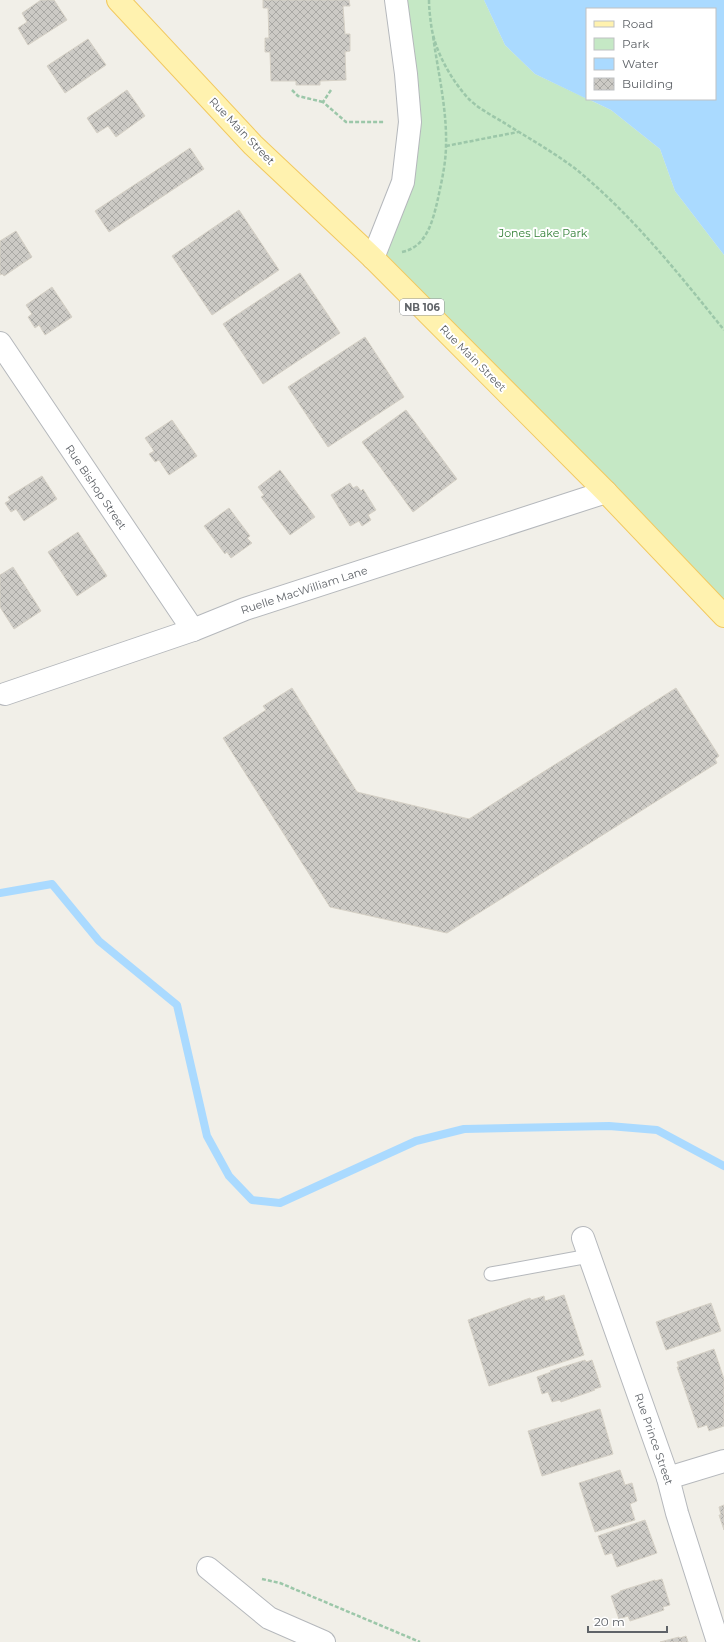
<svg xmlns="http://www.w3.org/2000/svg" width="724" height="1642" font-family="Montserrat,sans-serif">
<defs>
<pattern id="building-cross-hatch" width="8" height="8" patternUnits="userSpaceOnUse"><rect width="8" height="8" fill="#cccac5"/><path d="M0 0l8 8M0 8l8-8" fill="none" stroke="#a9a8a4"/></pattern>
</defs>
<rect width="100%" height="100%" fill="#f1efe8"/>
<!-- park -->
<polygon fill="#c5e8c5" points="396,0 484,0 505,45 535,74 611,110 660,149 675,191 724,255 724,616 373,258 403,182"/>
<!-- water -->
<polygon fill="#aadaff" points="484,0 724,0 724,255 675,191 660,149 611,110 588,99 715,99 715,9 587,9 587,99 535,74 505,45"/>
<g fill="none" stroke-linecap="round" stroke-linejoin="round">
<!-- stream -->
<polyline stroke="#aadaff" stroke-width="8" points="0,893 52,884 99,941 177,1005 207,1136 229,1176 252,1200 280,1203 416,1141 464,1129 609,1126 657,1130 724,1166"/>
</g>
<!-- building -->
<g fill="url(#building-cross-hatch)" stroke="#d6d1c6">
<polygon points="41,0 54,0 67,20 28,45 18,28 27,22 22,13"/>
<polygon points="263,0 349,0 350,6 343,6 345,34 350,34 350,51 345,52 346,80 320,81 320,85 296,85 296,81 271,81 270,52 265,52 265,38 269,38 268,8 263,8"/>
<polygon points="88,39 106,65 65,93 47,66"/>
<polygon points="127,90 145,116 116,137 108,126 97,133 87,118"/>
<polygon points="190,148 204,169 109,232 95,211"/>
<polygon points="239,210 279,270 212,315 172,256"/>
<polygon points="16,231 32,257 4,276 2,274 0,275 0,241"/>
<polygon points="300,273 340,333 263,384 223,324"/>
<polygon points="52,287 72,317 45,335 39,325 35,328 28,317 32,314 26,305"/>
<polygon points="365,337 404,397 328,447 288,387"/>
<polygon points="406,410 457,479 413,512 362,442"/>
<polygon points="172,420 197,456 169,475 159,460 155,462 149,454 154,451 145,438"/>
<polygon points="280,470 315,517 290,535 261,497 264,495 258,487"/>
<polygon points="42,476 57,499 24,521 16,509 11,512 5,503 10,500 8,497"/>
<polygon points="350,483 353,488 357,486 361,491 363,489 376,510 368,515 371,520 362,526 359,521 350,526 331,495"/>
<polygon points="229,508 250,536 247,538 252,543 231,558 227,552 225,554 204,526"/>
<polygon points="78,532 107,576 77,596 48,552"/>
<polygon points="13,567 41,611 14,629 0,607 0,575"/>
<polygon points="292,688 357,792 469,819 676,688 719,756 715,759 717,763 447,933 330,907 223,738 266,710 263,706"/>
<polygon points="564,1295 584,1355 489,1386 468,1320 530,1298 531,1300 544,1296 545,1301"/>
<polygon points="711,1303 721,1331 666,1350 656,1322"/>
<polygon points="714,1349 724,1379 724,1426 709,1431 707,1425 698,1428 677,1367 679,1367 677,1362"/>
<polygon points="585,1360 586,1362 592,1360 601,1387 594,1389 595,1390 561,1402 560,1400 552,1402 548,1392 542,1394 537,1377 551,1372 550,1371"/>
<polygon points="600,1409 613,1454 542,1476 528,1431"/>
<polygon points="620,1470 625,1485 632,1483 637,1501 630,1504 635,1520 595,1532 579,1483"/>
<polygon points="724,1505 724,1530 719,1515 721,1515 719,1507"/>
<polygon points="645,1520 657,1553 617,1567 612,1553 605,1555 598,1536"/>
<polygon points="662,1579 670,1605 663,1607 664,1610 630,1621 628,1616 619,1619 611,1596 620,1592 620,1591 655,1580 655,1581"/>
<polygon points="686,1636 688,1642 660,1642 679,1637 680,1638"/>
</g>
<g fill="none" stroke-linecap="round" stroke-linejoin="round">
<!-- lane casing -->
<g stroke="#b5b8bc" stroke-width="15">
<polyline id="lane" points="491,1274 589,1256"/>
</g>
<!-- street casing -->
<g stroke="#b5b8bc" stroke-width="24">
<g id="street">
<polyline points="373,258 403,182 410,122 406,74 396,0"/>
<polyline points="0,343 193,630"/>
<polyline points="5,694 193,630 245,609 606,492"/>
<polyline points="583,1238 668,1478 677,1513 718,1642"/>
<polyline points="668,1478 724,1461"/>
<polyline points="208,1568 269,1618 324,1642"/>
</g>
</g>
<!-- primary casing -->
<g stroke="#f2c960" stroke-width="24">
<polyline id="primary" points="118,0 253,145 373,258 606,492 724,616"/>
</g>
<!-- path -->
<g stroke="#9cc7a9" stroke-width="2.5" stroke-dasharray="4 2" stroke-linecap="butt">
<path d="M429,0C429,8 430,16 431,24C434,49 450,78 467,97C477,108 493,116 506,124C530,139 555,153 577,170C633,216 679,274 724,330"/>
<polyline points="292,90 298,96 323,102"/>
<polyline points="331,90 323,102 346,122 385,122"/>
<polyline points="446,146 518,132"/>
<path d="M402,252C426,247 432,223 437,203C441,184 446,164 446,145C447,109 438,72 433,36"/>
<polyline points="262,1579 280,1583 420,1642"/>
</g>
<!-- lane -->
<use href="#lane" stroke="#fff" stroke-width="13"/>
<!-- street -->
<use href="#street" stroke="#fff" stroke-width="22"/>
<!-- primary -->
<use href="#primary" stroke="#fff2af" stroke-width="22"/>
</g>
<g text-anchor="middle" dominant-baseline="central" stroke-width="4" stroke-linejoin="round" paint-order="stroke">
<!-- shield labels -->
<rect fill="#fff" stroke="#8f9295" stroke-width="1" x="400" y="299" width="44" height="16" rx="3"/>
<g font-size="10" font-weight="bold" fill="#5f6368">
<text x="422" y="307">NB 106</text>
</g>
<!-- street labels -->
<g font-size="11" fill="#5f6368" stroke="#fff">
<text transform="translate(242 131) rotate(46)">Rue Main Street</text>
<text transform="translate(473 358) rotate(45)">Rue Main Street</text>
<text transform="translate(96 487) rotate(56)">Rue Bishop Street</text>
<text transform="translate(304 590) rotate(-18)">Ruelle MacWilliam Lane</text>
<text transform="translate(654 1439) rotate(71)">Rue Prince Street</text>
</g>
<!-- park labels -->
<g font-size="11" fill="#348238" stroke="#fff">
<text x="543" y="233">Jones Lake Park</text>
</g>
</g>
<!-- legend -->
<rect x="586" y="8" width="130" height="92" fill="#ffffff" stroke="#bfc1c3"/>
<rect x="594" y="21" width="20" height="6" fill="#fff2af" stroke="#bfc1c3"/>
<text x="622" y="28" font-size="12" fill="#5f6368">Road</text>
<rect x="594" y="38" width="20" height="12" fill="#c5e8c5" stroke="#bfc1c3"/>
<text x="622" y="48" font-size="12" fill="#5f6368">Park</text>
<rect x="594" y="58" width="20" height="12" fill="#aadaff" stroke="#bfc1c3"/>
<text x="622" y="68" font-size="12" fill="#5f6368">Water</text>
<rect x="594" y="78" width="20" height="12" fill="url(#building-cross-hatch)" stroke="#bfc1c3"/>
<text x="622" y="88" font-size="12" fill="#5f6368">Building</text>
<!-- scale -->
<path d="M588 1626v6h79v-6" fill="none" stroke="#5f6368" stroke-width="2"/>
<text x="594" y="1626" font-size="12" fill="#5f6368" stroke="#ffffff" stroke-width="3" paint-order="stroke">20 m</text>
</svg>
